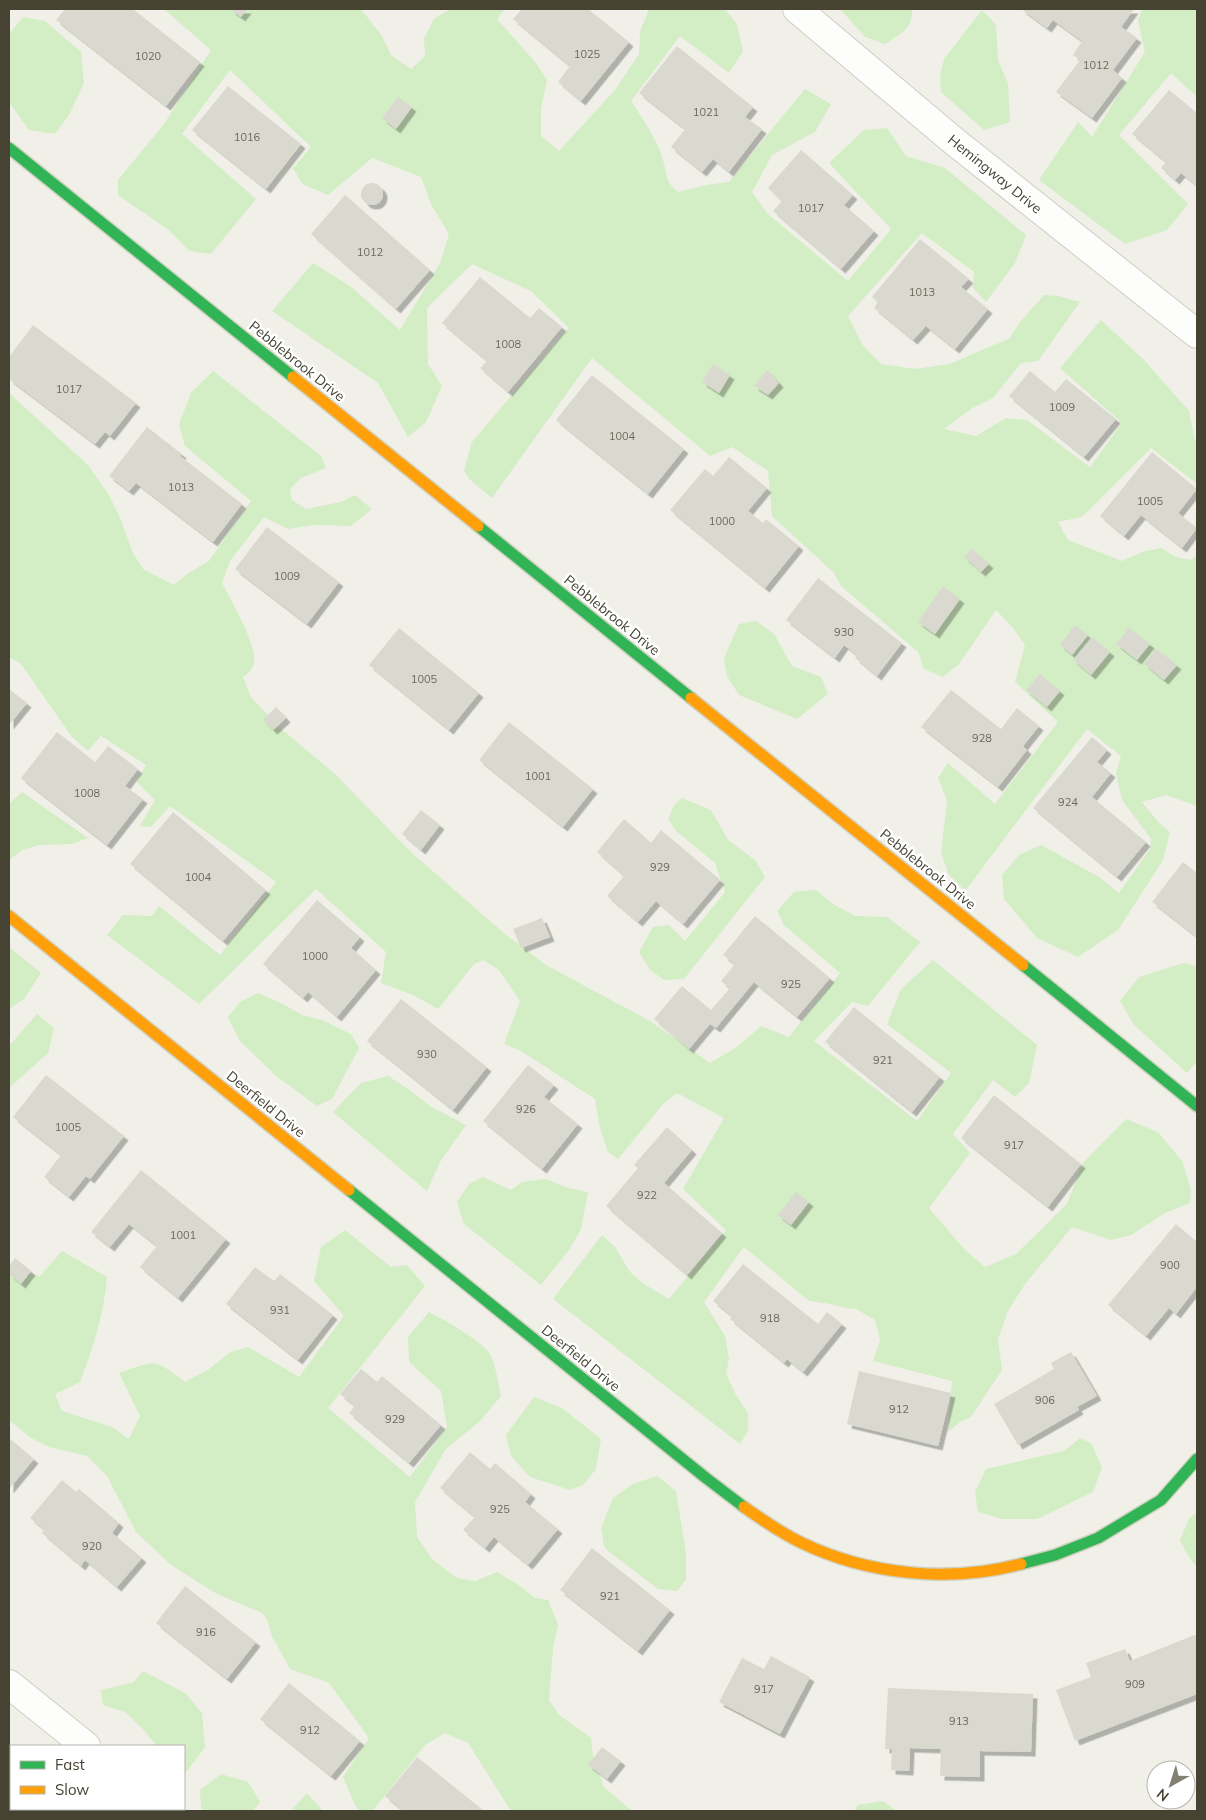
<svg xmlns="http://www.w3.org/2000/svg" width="1206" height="1820" font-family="Mulish,sans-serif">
<defs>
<filter id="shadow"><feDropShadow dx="4.5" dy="4.5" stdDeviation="0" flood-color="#0004"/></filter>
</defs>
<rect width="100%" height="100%" fill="#f0f0e8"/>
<!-- green -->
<g fill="#d3edc5">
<path d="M164,9H361L382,36L391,55L411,69L425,56L424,38L434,19L450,9H505L497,19L536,63L547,80L541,109V136L559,151L615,90L639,54L640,32L649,9H725L737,24L743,51L729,73L680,36L631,101C643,119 655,137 662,157C668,174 663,179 678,192L706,185L729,182L805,89L831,104L815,132L772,155L752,192L768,214L848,281L891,229L829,163L864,130L887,128L906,156L945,168L1026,235L1015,263L986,302L973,288L974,272L922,233L848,316L862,344L881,364L915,369L950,364L984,349L1009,339L1020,322L1044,295L1058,296L1080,302L1038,361L1021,363L993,398L971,409L944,429L976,436L1006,418L1027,420L1090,467L1122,423L1060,368L1101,320L1145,361L1189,411L1195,440L1197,441V484L1151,448L1082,517L1058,522L1068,540L1122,561L1142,552L1161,548L1176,557L1191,560L1197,554V806L1166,795L1142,802L1160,824L1170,832L1163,860L1118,930L1078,957L1037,938L1004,899L1002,875L1019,855L1041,845L1099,877L1119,893L1150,849L1151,839L1122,800L1116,773L1121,756L1087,729L965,891L949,875L941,853L947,800L938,778L948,763L995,804L1058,722L1015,682L1025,645L1013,628L996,610L959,664L943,677L924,669L918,652L841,586L834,573L772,516L768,471L732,447L710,456L592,358L492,498L469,479L464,470L472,442L569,328L531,291L472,264L427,308L428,364L442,386L426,422L408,437L378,383L272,311L313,263L350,286L400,330L440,263L449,234L432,206L421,177L372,158L328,195L302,184L293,168L311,147L230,70L182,134L256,199L211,254L189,251L170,231L118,195V180L164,124L211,50Z"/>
<path d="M842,9H912C913,29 900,34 885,44L865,37L842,11Z"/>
<polygon points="1142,9 1197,9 1197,97 1171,73 1119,135 1188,204 1167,230 1125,244 1039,180 1078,122 1092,137 1145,52 1138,21"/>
<polygon points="982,10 996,25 998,60 1008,84 1010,122 984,130 941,92 940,75 944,59"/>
<polygon points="23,17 45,21 81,52 84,83 69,115 55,134 29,130 9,102 9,34"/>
<path d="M213,371L321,456L326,468L301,478L290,489L292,500L306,509L341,502L355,495L372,509L351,526L313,525L288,529L264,517L230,561L222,583C230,599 257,645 254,661C253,669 249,673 243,677L251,697L280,728L334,773L413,854L505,934L546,965L650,1021L710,1063L737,1047L761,1026L789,1037L840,973L784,925L777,911L794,892L816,890L833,904L855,916L887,917L920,942L868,1006L852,1002L814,1041L917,1121L951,1073L887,1024L901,989L933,960L1037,1045L1029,1083L1015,1097L993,1080L953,1134L970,1153L929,1208L964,1249L985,1267L1016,1254L1067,1204L1083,1163L1126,1119L1158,1132L1182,1161L1191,1189L1190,1203L1165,1213L1131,1235L1111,1240L1072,1227L1025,1284L1008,1311L998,1339L1002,1370L971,1417L960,1422L948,1432L952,1381L873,1361L880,1340L875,1320L856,1309L845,1308L831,1304L809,1301L744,1247L704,1302L725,1336L729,1359L726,1374L736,1395L748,1413V1431L740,1444L553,1299L602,1235L615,1247L630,1272L644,1284L669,1299L726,1230L683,1189L724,1118L677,1093L663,1104L618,1159L608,1152L600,1128L595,1099L521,1051L504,1044L520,1001L499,970L483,960L474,964L438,1009L413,995L381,983L386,952L316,889L199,1004L107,935L123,915L152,916L159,906L220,955L276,882L170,806L151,827L140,826L155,800L137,782L146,765L101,736L88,751L72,737L21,664L9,657V393L88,465L109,495L120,518L133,553L143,569L174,585L190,572L209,561L251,501L185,446L179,424L191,393Z"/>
<polygon points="756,621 774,634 792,666 821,677 828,694 797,719 739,695 727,676 724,658 739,624"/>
<polygon points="22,792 88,838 72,844 39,845 22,850 9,860 9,804"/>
<polygon points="682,798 711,810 728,840 755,860 765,877 684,979 664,980 650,970 639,952 653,927 669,925 685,941 725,892 715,863 676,831 668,819 674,805"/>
<polygon points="9,947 41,973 24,999 9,1009"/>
<polygon points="1184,963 1197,966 1197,1061 1187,1073 1134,1025 1120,1001 1139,977"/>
<polygon points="258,993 281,1003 302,1015 322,1020 351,1034 359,1048 332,1099 317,1106 276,1076 239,1040 228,1017 240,1002"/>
<polygon points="37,1014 54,1028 48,1053 9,1088 9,1046"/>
<polygon points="388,1076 408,1089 430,1106 466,1125 440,1162 427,1191 333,1112 361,1083"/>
<polygon points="483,1177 511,1190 522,1182 546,1179 568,1188 588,1192 581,1229 569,1250 541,1285 464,1224 457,1202 469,1184"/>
<path d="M345,1230L391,1267L407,1265L425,1286L328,1408L410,1477L447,1427L441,1391L409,1362L408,1337L429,1312C443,1319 482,1341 490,1354C495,1362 499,1386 501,1396L480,1421L446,1449L415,1502L417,1537L433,1560L457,1578L476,1581L497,1572L520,1586L535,1598L548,1600L558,1624L553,1649L549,1700L559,1715L591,1738L593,1757L604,1787L632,1811H511L468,1743L445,1733L425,1745L374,1809L370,1811H359L354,1803L343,1777L369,1738L329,1683L290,1669L272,1636L267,1619L262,1613L217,1594L171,1565L136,1532L107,1476L87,1456L49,1447L31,1438L9,1420V1268L40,1276L62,1251L107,1277C104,1314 93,1348 80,1382L55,1394L62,1411L112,1427L129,1439L140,1416L119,1373C155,1361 153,1357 185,1382L208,1370L229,1353L248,1347L299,1377L344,1316L314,1281L321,1247Z"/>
<polygon points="534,1397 562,1408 601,1439 596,1469 583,1485 570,1490 530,1477 511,1456 506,1435"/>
<polygon points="1080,1438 1091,1443 1102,1467 1093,1492 1037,1519 1002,1519 978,1512 975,1492 986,1469 1064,1451"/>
<polygon points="657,1476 676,1491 686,1554 686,1579 677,1591 658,1589 608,1551 604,1546 601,1528 613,1498 633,1484"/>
<polygon points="1197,1513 1197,1566 1192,1562 1180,1541 1189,1518"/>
<polygon points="143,1671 185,1693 202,1713 205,1747 188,1770 184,1773 184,1746 157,1746 142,1728 125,1712 103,1705 101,1690 134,1682"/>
<polygon points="221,1774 248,1782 260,1802 253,1811 205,1811 201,1808 200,1790"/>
<polygon points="307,1793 323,1811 291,1811"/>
<polygon points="883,1801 896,1811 854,1811 858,1805"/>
</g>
<!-- building -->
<g fill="#dad9d0" filter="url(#shadow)">
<polygon points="65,9 133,9 200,62 166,106 56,20"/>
<polygon points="230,9 247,9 241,17"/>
<polygon points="522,9 588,9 629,42 581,101 558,82 570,66 513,19"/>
<polygon points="1021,9 1134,9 1121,27 1137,38 1113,70 1122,78 1092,118 1056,92 1080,60 1073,55 1082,41 1053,20 1047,28"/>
<polygon points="677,46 753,107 745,117 762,129 729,172 713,159 702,172 671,147 685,129 639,93"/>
<polygon points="228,86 301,144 266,189 192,130"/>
<polygon points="1169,90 1197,113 1197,186 1181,173 1175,180 1161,168 1166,162 1132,134"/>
<polygon points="398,97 412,107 396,129 382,118"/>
<polygon points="801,150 853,195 844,205 874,231 841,269 773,211 782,201 768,188"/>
<circle cx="372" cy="194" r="11"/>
<polygon points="345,195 430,270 396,309 311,234"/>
<polygon points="920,239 969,279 961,287 988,309 955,349 926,326 913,340 874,308 878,302 872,297"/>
<polygon points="480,277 530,318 539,308 562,327 508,392 480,368 487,361 442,323"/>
<polygon points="33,325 136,403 110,436 105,432 95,444 9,379 9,357"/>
<polygon points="713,364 730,375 719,393 702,382"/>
<polygon points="767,370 779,383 768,395 754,386"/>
<polygon points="1030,371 1055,392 1066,379 1116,419 1084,457 1009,396"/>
<polygon points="592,375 684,449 648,494 556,420"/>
<polygon points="147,427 182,454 180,456 242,504 213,542 136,483 129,491 109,476"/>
<polygon points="1152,452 1197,489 1178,513 1197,528 1182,548 1141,515 1124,536 1100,516"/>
<polygon points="729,457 767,488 748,511 763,523 766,519 799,546 765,588 670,510 705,469 713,476"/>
<polygon points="267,527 339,582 307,624 235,569"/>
<polygon points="972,549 989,564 981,572 964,557"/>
<polygon points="818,578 902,643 877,676 855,658 857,655 844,645 835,658 786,620"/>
<polygon points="943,586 960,599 935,634 918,622"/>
<polygon points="1075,625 1088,635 1072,655 1060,645"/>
<polygon points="399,628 479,693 449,730 369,665"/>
<polygon points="1129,628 1150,644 1137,660 1116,644"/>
<polygon points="1092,637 1110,652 1091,675 1073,660"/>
<polygon points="1156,649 1177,665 1164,680 1144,664"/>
<polygon points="1040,674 1060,691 1047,707 1026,690"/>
<polygon points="9,689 27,703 9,725"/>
<polygon points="951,690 1001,729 1017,708 1039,726 1023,746 1027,750 998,787 921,727"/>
<polygon points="276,707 286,718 273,730 263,720"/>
<polygon points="509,722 593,789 563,827 479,760"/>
<polygon points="57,732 95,762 108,746 138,769 125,786 143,799 107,845 21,778"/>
<polygon points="1092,737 1107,750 1097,762 1111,773 1092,797 1146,842 1117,877 1033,808"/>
<polygon points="421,810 440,825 421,850 402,834"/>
<polygon points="173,812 266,890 223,941 130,864"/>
<polygon points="624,819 651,843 661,830 720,880 683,924 656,901 638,922 607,896 624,876 597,852"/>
<polygon points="1183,862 1197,873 1197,937 1152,902"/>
<polygon points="317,900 360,937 351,948 376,970 337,1017 308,992 303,998 263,964"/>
<polygon points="755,916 830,978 797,1017 754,982 716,1028 710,1024 689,1049 654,1019 682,986 711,1010 730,988 721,981 735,964 723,955"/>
<polygon points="542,918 550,937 521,948 513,929"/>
<polygon points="401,999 487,1067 453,1110 367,1041"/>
<polygon points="854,1007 940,1077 912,1112 825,1042"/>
<polygon points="528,1065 554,1085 544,1097 578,1124 542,1169 483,1121"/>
<polygon points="46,1075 124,1136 90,1179 86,1176 69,1197 44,1177 61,1155 13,1117"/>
<polygon points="994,1095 1081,1164 1048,1207 961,1138"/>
<polygon points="667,1127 692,1150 664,1183 722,1233 687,1275 606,1206 638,1168 634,1165"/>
<polygon points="141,1170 226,1239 178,1298 140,1267 157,1246 129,1224 110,1247 91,1232"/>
<polygon points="796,1192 809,1202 791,1225 778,1215"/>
<polygon points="1176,1224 1197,1242 1197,1287 1176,1314 1169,1308 1146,1336 1108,1305"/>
<polygon points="15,1258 31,1271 21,1284 9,1274 9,1266"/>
<polygon points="743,1264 818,1324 827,1312 842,1324 803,1372 787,1359 784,1363 730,1319 732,1316 713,1301"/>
<polygon points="255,1267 274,1281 280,1274 333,1315 298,1360 226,1304"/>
<polygon points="1071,1352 1097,1396 1077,1407 1079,1410 1018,1445 994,1404 1054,1369 1051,1363"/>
<polygon points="361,1369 377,1382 382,1376 441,1425 409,1463 349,1413 355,1406 340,1394"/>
<polygon points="859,1371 951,1393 938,1446 847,1424"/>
<polygon points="9,1438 34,1459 9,1489"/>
<polygon points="470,1452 490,1469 495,1463 531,1494 525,1502 558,1529 528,1565 494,1537 485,1548 463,1530 475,1517 440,1488"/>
<polygon points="62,1480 76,1492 79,1489 119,1523 112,1533 142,1558 117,1587 85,1560 81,1566 42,1533 44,1529 30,1518"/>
<polygon points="592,1548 670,1610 638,1651 560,1590"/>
<polygon points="185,1586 256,1642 227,1679 156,1623"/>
<polygon points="1197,1634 1197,1694 1075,1741 1056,1690 1091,1677 1086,1663 1125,1649 1130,1661"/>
<polygon points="771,1656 810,1677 780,1734 719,1702 742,1658 764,1669"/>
<polygon points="289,1683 360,1741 331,1776 260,1719"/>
<polygon points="888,1688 1033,1694 1031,1752 980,1751 980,1777 940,1776 941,1749 910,1748 909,1771 891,1770 892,1749 885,1749"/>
<polygon points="602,1747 621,1761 607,1779 588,1765"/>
<polygon points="417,1757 484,1811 404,1811 385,1796"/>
</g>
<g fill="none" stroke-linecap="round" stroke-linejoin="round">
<!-- street casing -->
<g stroke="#cecdc5" stroke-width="30">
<g id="street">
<polyline points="797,9 955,142 1197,334"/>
<polyline points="9,1684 86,1746"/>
<polyline points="162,1809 165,1811"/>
</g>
</g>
<!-- fast casing -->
<g stroke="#d1d1c0" stroke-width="14">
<g id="fast">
<polyline points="9,148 293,377"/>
<polyline points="478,526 691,698"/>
<polyline points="1023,965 1197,1106"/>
<polyline points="349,1190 706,1478 744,1507"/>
<polyline points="1021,1564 1055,1555 1098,1538 1161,1500 1197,1459"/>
</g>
</g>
<!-- slow casing -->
<g stroke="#d1d1c0" stroke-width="14">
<g id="slow">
<polyline points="293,377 478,526"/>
<polyline points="691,698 1023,965"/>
<polyline points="9,916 349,1190"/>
<path d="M744,1507C761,1519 783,1534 802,1543C869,1575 950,1583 1021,1564"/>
</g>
</g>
<!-- street -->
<use href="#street" stroke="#fdfdfc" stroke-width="28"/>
<!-- fast -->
<use href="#fast" stroke="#30b455" stroke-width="11"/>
<!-- slow -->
<use href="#slow" stroke="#ff9f0a" stroke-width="11"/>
</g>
<g text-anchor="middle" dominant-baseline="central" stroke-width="5" stroke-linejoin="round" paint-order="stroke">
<!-- number labels -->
<g font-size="11" fill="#6c695b">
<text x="587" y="54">1025</text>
<text x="148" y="56">1020</text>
<text x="1096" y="65">1012</text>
<text x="706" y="112">1021</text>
<text x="247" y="137">1016</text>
<text x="811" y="208">1017</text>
<text x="370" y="252">1012</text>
<text x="922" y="292">1013</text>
<text x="508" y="344">1008</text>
<text x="69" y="389">1017</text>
<text x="1062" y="407">1009</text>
<text x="622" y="436">1004</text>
<text x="181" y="487">1013</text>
<text x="1150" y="501">1005</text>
<text x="722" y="521">1000</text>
<text x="287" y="576">1009</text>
<text x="844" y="632">930</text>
<text x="424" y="679">1005</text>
<text x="982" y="738">928</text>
<text x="538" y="776">1001</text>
<text x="87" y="793">1008</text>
<text x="1068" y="802">924</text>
<text x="660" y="867">929</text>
<text x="198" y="877">1004</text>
<text x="315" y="956">1000</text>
<text x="791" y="984">925</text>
<text x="427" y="1054">930</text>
<text x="883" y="1060">921</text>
<text x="526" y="1109">926</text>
<text x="68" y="1127">1005</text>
<text x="1014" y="1145">917</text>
<text x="647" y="1195">922</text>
<text x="183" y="1235">1001</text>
<text x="1170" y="1265">900</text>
<text x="280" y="1310">931</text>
<text x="770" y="1318">918</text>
<text x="1045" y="1400">906</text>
<text x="899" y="1409">912</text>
<text x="395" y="1419">929</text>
<text x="500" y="1509">925</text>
<text x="92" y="1546">920</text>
<text x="610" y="1596">921</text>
<text x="206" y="1632">916</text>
<text x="1135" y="1684">909</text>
<text x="764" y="1689">917</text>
<text x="959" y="1721">913</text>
<text x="310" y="1730">912</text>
</g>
<!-- street labels -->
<g font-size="14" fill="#464333" stroke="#fff">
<text transform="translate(995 174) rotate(39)">Hemingway Drive</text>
<text transform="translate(297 361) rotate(39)">Pebblebrook Drive</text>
<text transform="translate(612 615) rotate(39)">Pebblebrook Drive</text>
<text transform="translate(928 869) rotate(39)">Pebblebrook Drive</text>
<text transform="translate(266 1104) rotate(39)">Deerfield Drive</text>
<text transform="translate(581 1358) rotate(39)">Deerfield Drive</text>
</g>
</g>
<!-- border -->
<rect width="1206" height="1820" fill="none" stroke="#464333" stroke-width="20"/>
<!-- legend -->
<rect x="10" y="1745" width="175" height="65" fill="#ffffff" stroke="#b5b4ad"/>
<rect x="20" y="1761" width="25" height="8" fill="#30b455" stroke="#b5b4ad"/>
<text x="55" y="1770" font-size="15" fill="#464333">Fast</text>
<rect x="20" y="1786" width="25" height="8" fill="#ff9f0a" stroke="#b5b4ad"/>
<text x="55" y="1795" font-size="15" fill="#464333">Slow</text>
<!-- north arrow -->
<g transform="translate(1171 1785) rotate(219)"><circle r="24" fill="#ffffff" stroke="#b5b4ad"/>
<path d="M0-4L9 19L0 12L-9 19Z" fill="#828072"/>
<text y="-8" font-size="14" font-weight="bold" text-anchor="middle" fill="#464333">N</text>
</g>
</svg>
